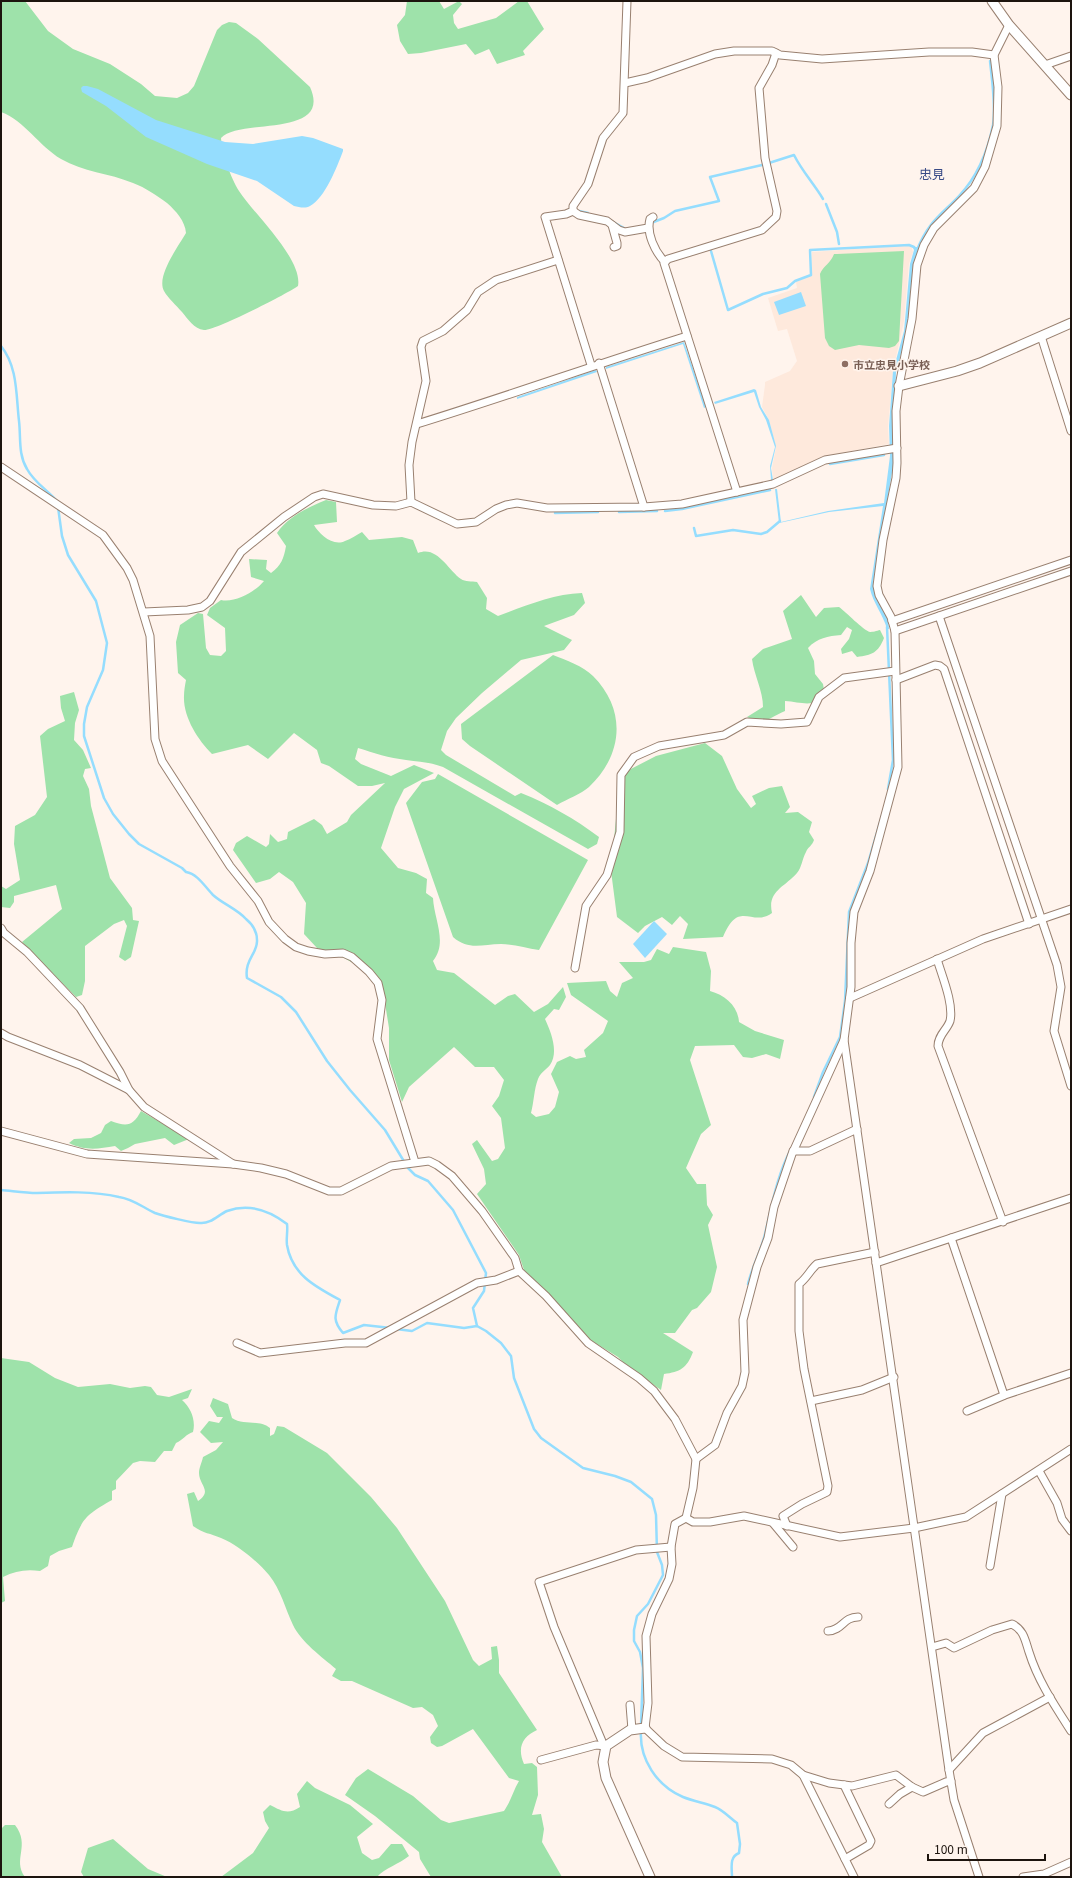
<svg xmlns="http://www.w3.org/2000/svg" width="1072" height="1878" font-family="Georgia,'Noto Sans JP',serif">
<rect width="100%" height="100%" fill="#fff4ed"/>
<!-- built -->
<polygon fill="#fee9dc" points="909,245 912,248 913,252 909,264 904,321 893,371 888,427 889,444 824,456 773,480 772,468 776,447 769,420 762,407 765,385 765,382 790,371 797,361 787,329 778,331 768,298 797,288 796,282 811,275 812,252"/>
<!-- green -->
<g fill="#9ee2aa">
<path d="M1,1H25L48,31L73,49L110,64L141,84L155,96L177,98L188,93L194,86L217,30L222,25L229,22L236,23L258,39L310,87C333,138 239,118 221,138C222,154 231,178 239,191C254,214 303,259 298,286C287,294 214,331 204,330C194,329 188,319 182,312C176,305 168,298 164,291C156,276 178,247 186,233C185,221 176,211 167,203C156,195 146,188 133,183C109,173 83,172 61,159C39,146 25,121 1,112Z"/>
<polygon points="407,1 439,1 444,9 459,1 462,4 453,15 454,23 458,29 496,18 519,1 527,1 544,29 523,51 525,55 497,64 489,49 475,55 466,44 421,53 408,54 400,41 397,25 405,15"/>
<path d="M904,251L899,341L895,346L889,348L859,345L835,350L829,346L825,338L820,274C823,266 831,263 834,254H837Z"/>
<path d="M326,500L336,502L337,522L314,525C319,534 333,547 345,541C351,539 356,535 362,532L369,540L402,537L413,540L418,553C437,545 448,570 461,579C465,582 472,581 477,582L487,598L486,609L498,616C525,606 553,594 582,593L585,603L574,615L544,626L572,640L564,650L521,660L482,693L456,718L447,731L441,750L446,755L515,796L521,793C549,804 575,819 599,837L597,844L588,849L443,767C430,762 420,762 406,760C389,758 374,753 358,748L355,759L361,764L391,776L414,765L434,773L404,789L395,807L381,848L398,868L416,873L427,879L426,893L433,898C434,919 448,943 433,961L437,970L454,973L495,1005L508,996L515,994L534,1012L548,1004L563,987L566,997L559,1010L554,1009L545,1019C551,1032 559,1052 550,1065C546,1070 541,1072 538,1079C534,1089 534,1102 531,1113L536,1117L549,1114L555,1107L559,1092L551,1074L557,1062L570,1056L576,1059L586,1057L584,1050L603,1033L608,1021L571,995L567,983L606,981L610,991L617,997L622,983L633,978L619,962H644L651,960L657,949L669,954L673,947L706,952L711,971L710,991C725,995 738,1006 739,1022L755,1031L784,1040L780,1059L766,1054L752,1058L743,1057L734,1045L695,1046L690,1060L711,1125L701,1134L686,1168L697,1184H706L707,1205L713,1215L708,1225L717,1267L711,1292L697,1308L692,1310L675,1333H663L693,1352C687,1368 680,1372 664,1374L661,1390L628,1367L618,1357L587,1338L524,1270L519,1255L477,1194L486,1184L484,1169L472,1144L477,1140L492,1161L498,1159L505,1148L501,1118L492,1106L499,1096L504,1080L494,1067H475L454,1047L409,1087L402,1102L389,1060V1028L384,997L369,972L344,958L317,948L304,934L306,903L293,882L279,872L270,879L256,883L233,850L236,843L247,836L266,847L269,844L270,834L278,842L287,839L288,832L314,819L322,825L327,834L347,822L351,815L385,783L372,786H358L329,766L321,763L317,750L294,733L268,759L248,745L212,754C198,740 183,717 184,696C184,691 185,685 186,680L178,673L176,642L180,625L198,613L203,614L206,648L210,655L221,656L226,651L225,628L207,615L210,608L221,600C235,603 255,592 264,581L251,577L249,559L267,560L266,569L271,573C281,566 284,558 286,546L277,533C289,516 307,508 326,500Z"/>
<path d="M801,595L816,617L824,608L839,607C846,612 863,630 870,632C872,632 877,631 880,630L884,638C878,653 872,655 857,657L852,651L842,654L841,649L849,639L852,630L847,627L841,635C828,636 817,638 808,648L814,661L815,674L823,684L825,696C813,708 801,702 785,701V711C768,718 766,726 747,717L763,707C763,691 754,675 752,659L763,649L792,639L783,611Z"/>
<path d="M553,655C566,660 583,666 593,676C627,710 623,755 589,787C581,794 567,799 557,805L470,746L462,739L461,724Z"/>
<polygon points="74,692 79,710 75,723 74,740 83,750 91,768 85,769 83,776 89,789 91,806 110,878 132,908 133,920 139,921 131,957 125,961 119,957 127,926 124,920 114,924 85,946 85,981 82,995 76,997 22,942 62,909 56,885 14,896 14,902 10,908 1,907 1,886 6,889 20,880 14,844 15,826 35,815 47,797 40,736 48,729 65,721 61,708 60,696"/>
<path d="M705,743L722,756L737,789L751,808L756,804L752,796L769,788L782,786L790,807L785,813L798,812L812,822L809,832L814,840C812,846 808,847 806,852C802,859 802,867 797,873C785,887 767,891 772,913C752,928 739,898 723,937L683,939L688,924L680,916L672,925L662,917L645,926L638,933L617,917L611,871L618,798L627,771L656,756Z"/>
<path d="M438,774L588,860L539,950C526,948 513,944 501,944C482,944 469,951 453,937L406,803L422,782L435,779Z"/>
<path d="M141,1111L189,1139L174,1145L165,1138L135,1144L128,1148L121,1151L115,1146C98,1149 85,1151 69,1143L74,1139L91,1138L101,1133L105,1125L111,1121C127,1127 133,1126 141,1111Z"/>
<path d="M1,1358L29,1362L55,1378L78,1387L110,1384L130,1388L145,1386L151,1387L157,1395L169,1397L192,1389L188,1398L182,1400C191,1408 196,1420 193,1432C186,1434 183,1440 176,1443L172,1451H164L155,1462L140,1461L133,1463L116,1481V1489L112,1491V1500C86,1515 82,1518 72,1547L59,1551L50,1556L48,1566L40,1571C26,1569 15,1571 3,1577L5,1601L1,1603Z"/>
<path d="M213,1398L228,1404L232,1418C243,1426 259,1419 270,1428V1436L274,1434L277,1426L284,1427L327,1453L371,1497L397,1528L445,1601L473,1660L479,1666L492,1659L491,1647L497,1646L499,1660V1673L537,1730C522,1737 517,1748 524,1764L532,1763L537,1767L538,1795L532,1815L541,1814L544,1829L542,1842L562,1877H431L420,1859L419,1852L375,1816L345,1795L356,1778L368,1769L413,1796L441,1820L449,1823L504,1811C511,1801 513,1791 519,1781L509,1778L473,1729L442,1746L437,1747L431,1743L430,1737L438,1726L433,1715L422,1707L413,1708L352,1681H341L332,1676L336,1669C322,1657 301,1642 293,1625C285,1608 281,1590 269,1575C257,1561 238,1545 221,1538C210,1533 204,1534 193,1526L187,1494L194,1492L198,1501C213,1491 199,1485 199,1473C199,1468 202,1462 203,1457L216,1450L223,1442L211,1443L200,1432L209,1421L219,1423L223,1417H217L210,1406Z"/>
<path d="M307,1781L315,1788L350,1805L373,1824L357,1837L362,1853L372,1860L379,1858L391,1844H402L409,1856C399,1864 385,1868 377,1877H221L253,1853L269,1828L265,1821L263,1812L270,1805C282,1811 288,1815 300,1807L297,1794Z"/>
<path d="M5,1825H15C31,1846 12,1859 25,1877H1V1829Z"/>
<polygon points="113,1839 148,1869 167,1877 84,1877 81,1872 88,1848"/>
</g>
<!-- water -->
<g fill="#95ddfe">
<path d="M83,86H87L98,89L156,120L225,142L253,144L302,136L313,138L343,149V151C337,167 325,198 310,206C305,209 299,207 294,206L257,181L207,164L146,137L106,106L82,92L81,88Z"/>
<path d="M912,246L920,248L913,266L908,329L896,372L893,467L873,583C874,600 889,612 889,629H887C883,614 873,603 870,589L883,506L829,512L779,523L775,489H777L781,522L828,511L884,503L890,456L889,426L893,371L904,331L910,264L914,250Z"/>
<polygon points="801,292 806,306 779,315 774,302"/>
<polygon points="684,342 706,407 704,408 683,344 606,369 606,367"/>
<polygon points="596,370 597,372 517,399 517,397"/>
<polygon points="754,389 756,390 761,407 769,420 776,446 771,468 773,480 771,480 770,466 775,447 766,420 759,407 754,392 715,404 714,402"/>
<polygon points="654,921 667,934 645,958 633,944"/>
</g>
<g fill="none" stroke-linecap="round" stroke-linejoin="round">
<!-- stream -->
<g stroke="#95ddfe" stroke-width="2.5">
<path d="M769,163L794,155C802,171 814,184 823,199"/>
<polyline points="826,204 837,232 839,244"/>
<polyline points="579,211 588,213"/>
<polyline points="606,218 624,228"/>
<polyline points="651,223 664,218 675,211 719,201 710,177 762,165"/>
<path d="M917,250C928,222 940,216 959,196C977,177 988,150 993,125C996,105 992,81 990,61"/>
<polyline points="711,251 728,310 763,294 787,288 795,281 811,275 810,250 909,245 914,247"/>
<path d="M1,346C18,367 16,396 19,421C21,438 18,454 27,469C34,482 47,490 56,500"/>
<polyline points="830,464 884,455"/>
<path d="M58,507L62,536L68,555L96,601L107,643L103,670L87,707L84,724V736L104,798L113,814L129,834L139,844L182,868L186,872C198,874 205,887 213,895C223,904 237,909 246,919C252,924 257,931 257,940C258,953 244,960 247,978L281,997L296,1012L327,1061L350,1090L385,1130L408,1168L415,1175L428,1181L453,1210L486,1273L484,1291L473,1308L477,1326"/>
<polyline points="665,511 682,509 770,490"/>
<polyline points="619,512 657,511"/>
<polyline points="555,513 598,512"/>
<polyline points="694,528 696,536 733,530 761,534 767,532 780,521"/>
<polyline points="887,627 893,760 888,789"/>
<polyline points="814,1097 823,1072 840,1037 845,1001 849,912 868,863 883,812"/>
<path d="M1,1190C13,1191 25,1193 37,1193C64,1192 93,1191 119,1197C133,1199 142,1207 155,1213C163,1216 192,1223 200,1223C211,1224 218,1215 227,1211C249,1203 270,1211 287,1224C288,1231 286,1238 287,1245C292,1275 316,1287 340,1300C335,1315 332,1320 343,1333L364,1325L391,1328"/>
<path d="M748,1284C752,1267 761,1251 765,1234C772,1205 777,1175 791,1149"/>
<polyline points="396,1329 412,1331 427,1323 464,1328 477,1326 486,1331 501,1343 511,1356 514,1378 534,1429 541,1438 583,1468 615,1476 631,1482 652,1499 656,1515 657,1552 662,1565 663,1575 648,1604 637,1616 634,1630 634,1641 640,1652 643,1668 641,1726"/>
<path d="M641,1731C639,1759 657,1786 683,1797C693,1801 704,1803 715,1807C723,1810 730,1818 737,1823L740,1844L739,1853C729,1857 732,1868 732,1877"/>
</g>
<!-- minor casing -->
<g stroke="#998070" stroke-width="9">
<g id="minor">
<polyline points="1045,65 1071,56"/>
<polyline points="625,83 647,78 715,54 734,51 772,51 780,55 822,59 929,52 972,52 994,55"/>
<polyline points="573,211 579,215 607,221 619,230 625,232 648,228"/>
<path d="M653,217L650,219C646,233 655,252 665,262"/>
<polyline points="612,225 617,243 617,246 614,247"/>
<polyline points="1041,336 1071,431"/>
<polyline points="599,363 644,507"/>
<polyline points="591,365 545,217 566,214 573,211 573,206 588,184 603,138 623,113 627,1"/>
<path d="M417,424C508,396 597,364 687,336"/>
<polyline points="1,467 103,535 127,568 133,580 150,636 155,739 162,761 230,866 258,901 269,922 285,939 296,947 308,951 325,954 343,953 352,957 369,972 378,983 382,1000 377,1039 415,1162"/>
<polyline points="737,492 664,263 668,259 762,230 776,217 777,211 765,158 759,88 772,65 776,53"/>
<polyline points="411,502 409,465 412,442 426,381 421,347 423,341 443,331 467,310 478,292 496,280 558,260"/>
<polyline points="144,612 188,610 202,607 210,601 241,552 284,517 314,497 323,494 373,505 396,506 411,502 457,524 476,522 496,509 506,505 517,503 547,508 644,507 682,504 773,484 825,460 897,448"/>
<polyline points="939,616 1057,965 1061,987 1054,1031 1071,1086"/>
<polyline points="892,621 1071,560"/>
<polyline points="895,631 1071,571"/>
<polyline points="896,680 935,665 940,666 944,669 1029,924"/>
<polyline points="1,928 4,933 27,952 80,1008 120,1072 129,1090 144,1107 233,1164"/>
<path d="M937,959C942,976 954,1004 950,1021C947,1030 938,1035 938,1046L1003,1222"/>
<polyline points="575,968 586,906 607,875 620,832 621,775 634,757 659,746 724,735 747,722 781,724 807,722 819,697 844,678 895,671"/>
<polyline points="850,998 983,939 1071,909"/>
<polyline points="1,1033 8,1037 80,1065 129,1090"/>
<polyline points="1,1131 87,1154 233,1164 261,1168 286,1174 329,1191 341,1191 391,1166 429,1161 437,1165 452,1176 482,1211 515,1258 519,1271 546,1296 588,1343 639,1378 654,1391 675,1419 696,1459 693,1488 686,1518"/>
<polyline points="793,1151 810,1151 857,1129"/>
<polyline points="951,1238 1004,1395"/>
<polyline points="876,1263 1071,1198"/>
<polyline points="237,1343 260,1353 345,1343 366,1343 477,1283 496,1280 519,1271"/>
<polyline points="811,1401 862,1390 894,1377"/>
<polyline points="967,1411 1005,1395 1071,1373"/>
<polyline points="696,1459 715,1445 727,1413 742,1386 745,1372 743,1320 757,1267 768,1238 774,1207 792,1154 844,1040"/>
<polyline points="1039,1471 1057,1503 1062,1519 1071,1531"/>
<polyline points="686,1518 675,1524 671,1547 672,1564 669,1579 652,1614 646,1636 648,1703 645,1728 664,1746 682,1757 772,1759 791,1765 803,1775 854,1877"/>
<polyline points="686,1518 693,1522 710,1522 744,1516 840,1537 914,1528 966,1517 1071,1449"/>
<polyline points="773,1523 793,1547"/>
<path d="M787,1526L783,1516L802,1504L827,1492L828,1486L804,1369L799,1331V1284C807,1278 810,1270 817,1264L875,1252"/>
<polyline points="990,1566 1002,1494"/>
<path d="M828,1631C843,1630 843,1617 858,1617"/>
<path d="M932,1647L946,1643L954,1648L992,1630L1012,1624C1024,1630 1025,1640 1029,1652C1038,1681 1055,1706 1071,1731"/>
<polyline points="630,1705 632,1730"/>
<polyline points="604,1746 554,1627 539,1582 636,1550 671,1547"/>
<polyline points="541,1760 596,1745 606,1746"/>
<polyline points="949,1770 983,1733 1050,1697"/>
<polyline points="803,1775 829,1783 852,1786 896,1775 912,1787 923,1792 946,1782 951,1781"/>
<polyline points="844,1785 871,1841 869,1845 845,1859"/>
<polyline points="889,1804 900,1794 912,1787"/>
<polyline points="979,1877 954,1800 949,1770 844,1040 851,987 851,943 854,912 870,871 898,767 895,631 891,617 879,595 877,586 883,540 896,478 897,463 896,411 899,386 912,319 917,265 924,245 934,228 974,188 985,167 997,126 998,87 994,55 1009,25"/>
<polyline points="1023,1877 1044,1874 1071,1862"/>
</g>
</g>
<!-- tertiary casing -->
<g stroke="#998070" stroke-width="11">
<g id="tertiary">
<polyline points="992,1 1009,25 1071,95"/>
<polyline points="899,386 957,371 980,363 1071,323"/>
<polyline points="645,1728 630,1730 606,1746 603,1762 606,1778 650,1877"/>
</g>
</g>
<!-- minor -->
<use href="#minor" stroke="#fff" stroke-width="7"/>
<!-- tertiary -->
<use href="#tertiary" stroke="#fff" stroke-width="9"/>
</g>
<!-- markers -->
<circle fill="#8d6e63" stroke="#fff4ed" stroke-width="1.5" cx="845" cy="364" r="4"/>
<g text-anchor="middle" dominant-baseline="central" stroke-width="3" stroke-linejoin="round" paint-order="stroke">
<!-- education labels -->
<g font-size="11" font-weight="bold" fill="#785e54" stroke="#fff4ed" text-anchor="start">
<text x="853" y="364">市立忠見小学校</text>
</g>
<!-- quarter labels -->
<g font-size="13" fill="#3a4b86" stroke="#fff4ed">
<text x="932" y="173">忠見</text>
</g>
</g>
<!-- border -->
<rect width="1072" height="1878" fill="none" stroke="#1d140e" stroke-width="4"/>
<!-- scale -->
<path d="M928 1854v6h117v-6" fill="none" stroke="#1d140e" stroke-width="2"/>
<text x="934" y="1854" font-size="12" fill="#1d140e" stroke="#fff4ed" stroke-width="3" paint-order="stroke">100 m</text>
</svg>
